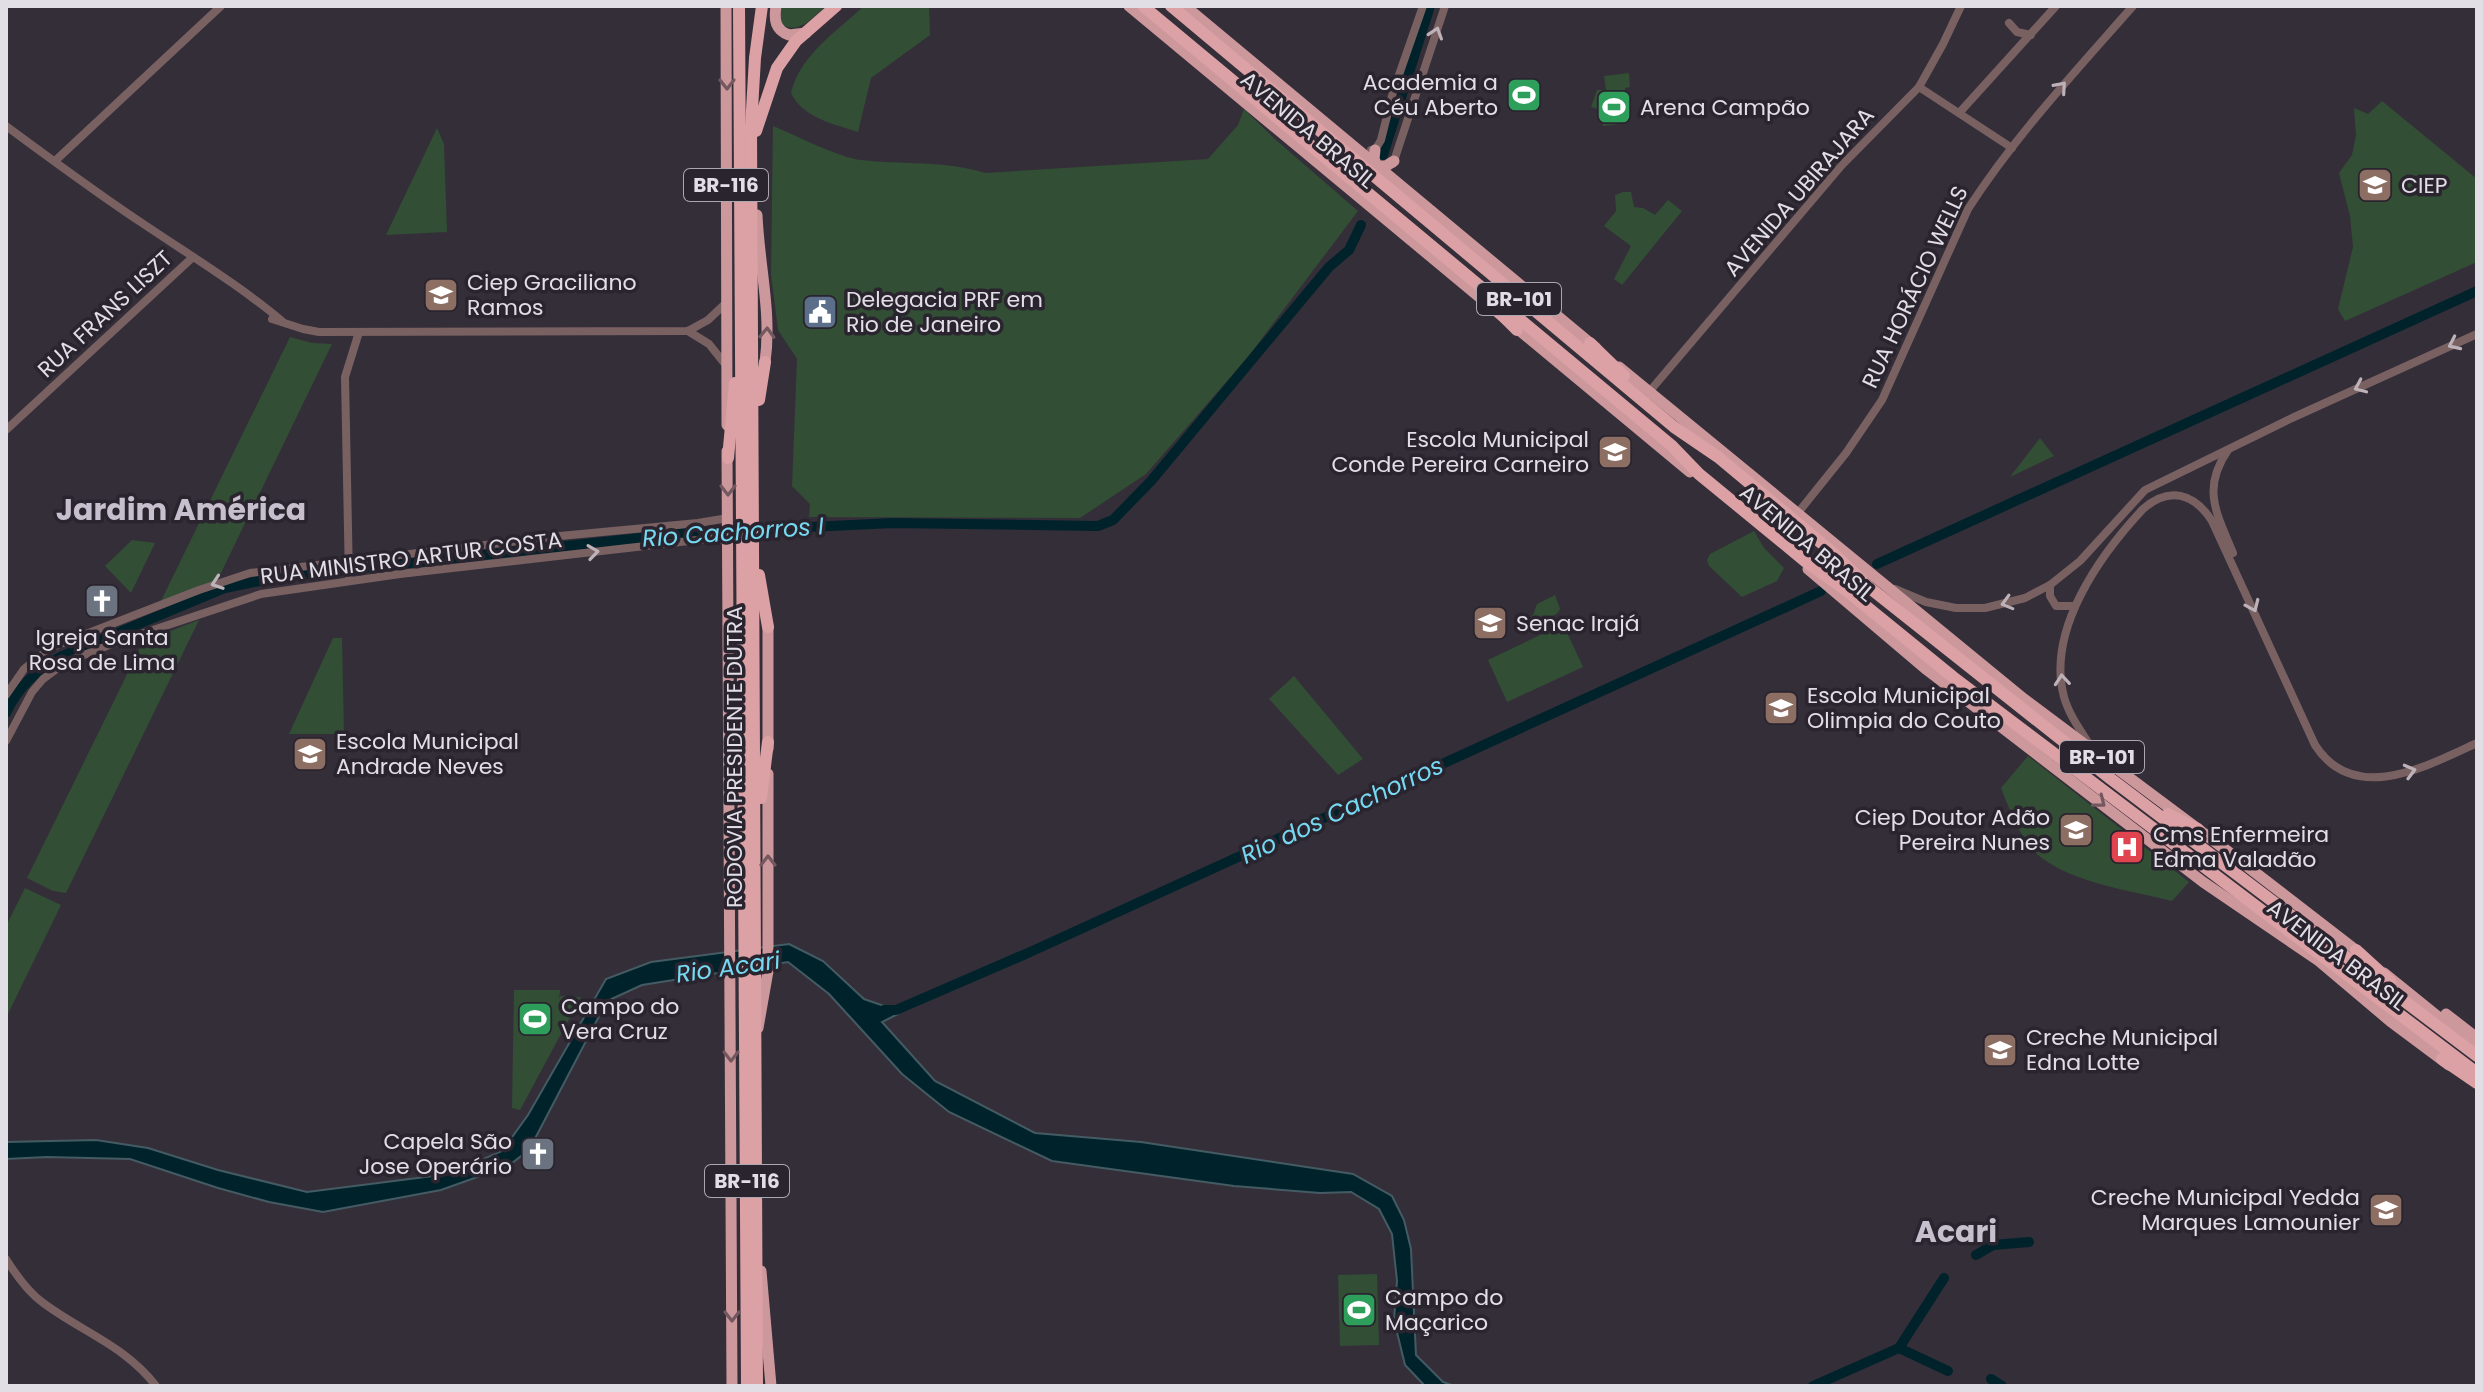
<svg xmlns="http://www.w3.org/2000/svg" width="2483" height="1392" font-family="Poppins,sans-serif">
<rect width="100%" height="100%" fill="#342e39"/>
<!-- green -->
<g fill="#324e35">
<path d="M781,6H826C813,17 798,36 781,24Z"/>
<path d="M864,6H929L930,35L871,78L858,132C834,124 803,118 791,93C800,55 836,32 864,6Z"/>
<polygon points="1629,73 1630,87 1625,88 1627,123 1603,126 1601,110 1591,107 1597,90 1606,90 1604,76"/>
<polygon points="2382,101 2477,179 2477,262 2345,321 2338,309 2353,247 2350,216 2339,173 2352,155 2356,135 2354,108 2368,114"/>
<path d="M1244,109L1276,140L1358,211L1247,358L1146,474L1080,518L809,517L810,504L792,486L797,359L778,330L771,274L773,126C795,135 840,158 861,160C902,165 945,160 985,173L1208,159L1238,125Z"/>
<polygon points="437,128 444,144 447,232 386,235"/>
<polygon points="1623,192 1631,192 1634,207 1643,208 1655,215 1668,200 1682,211 1622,285 1614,279 1631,246 1604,226 1616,211 1615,195"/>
<polygon points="290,337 312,343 332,344 217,581 160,603"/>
<polygon points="2040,438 2054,456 2010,477"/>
<polygon points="1754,531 1764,548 1784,568 1777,581 1742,597 1709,566 1707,560 1710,554"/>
<polygon points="132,540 155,543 131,593 105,566"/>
<polygon points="1555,595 1560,609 1558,613 1532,627 1527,618 1533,615 1537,604"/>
<polygon points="199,620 66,893 53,891 27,878 141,646 137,644"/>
<polygon points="1563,624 1583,667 1507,702 1488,660"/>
<polygon points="333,638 342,638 344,734 289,734"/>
<polygon points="1294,676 1363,759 1338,775 1269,699"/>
<path d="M2028,756L2189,882L2172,901C2130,890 2062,882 2032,849C2018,833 2009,808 2001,788Z"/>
<polygon points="25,888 61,905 6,1018 6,926"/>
<polygon points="514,990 560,990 559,1000 560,996 581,997 520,1110 512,1108"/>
<polygon points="1377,1274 1379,1345 1340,1346 1338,1275"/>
</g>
<!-- water -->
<polygon fill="#00232b" stroke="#445b63" stroke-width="2" points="789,944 823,961 864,999 896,1010 898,1014 882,1022 935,1081 1035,1133 1141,1142 1353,1174 1392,1196 1404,1220 1411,1249 1416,1355 1443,1382 1454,1386 1425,1386 1405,1365 1394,1320 1397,1281 1392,1234 1379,1209 1351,1192 1320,1193 1234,1186 1052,1161 949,1112 902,1074 829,994 788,962 642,985 607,1001 529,1150 508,1166 441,1190 323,1212 269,1202 218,1188 130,1159 47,1157 6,1159 6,1142 96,1140 148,1148 218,1170 307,1192 449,1174 502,1151 528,1115 606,979 651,962"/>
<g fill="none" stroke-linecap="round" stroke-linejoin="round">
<!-- river -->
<g stroke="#00232b" stroke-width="10">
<polyline points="1383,155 1430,6"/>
<polyline points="1877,564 2477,291"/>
<path d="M6,713C18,687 37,669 62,656L225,588L279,577L686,533L893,523L1098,526L1113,520L1151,481L1329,267L1349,250L1361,225"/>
<polyline points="884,1010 896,1010 1028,953 1821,591"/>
<polyline points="1976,1255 1993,1245 2029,1242"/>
<polyline points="1899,1348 1948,1371"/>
<polyline points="1991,1379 2002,1386"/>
<polyline points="1813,1386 1899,1348 1944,1278"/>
</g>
<!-- tertiary -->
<g stroke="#796162" stroke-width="8">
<polyline points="2009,23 2017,32 2031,35"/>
<polyline points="1919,87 2012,148"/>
<polyline points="1960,112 2056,6"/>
<path d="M6,126C51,159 95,192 142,223C188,254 242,287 282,321"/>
<polyline points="1371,150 1375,150 1381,140 1393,92 1423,6"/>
<polyline points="55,161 221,6"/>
<polyline points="1393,164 1445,6"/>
<polyline points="272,319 303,329 319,332 688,331 708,320 725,304"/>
<polyline points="688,331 709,344 725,364"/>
<polyline points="1649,392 1842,165 1919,87 1943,44 1961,6"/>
<polyline points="6,430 193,257"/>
<path d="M2228,450C2201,489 2217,514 2233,553"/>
<path d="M1797,514L1846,453L1882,400L1968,209C2015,136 2075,72 2133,6"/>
<polyline points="349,580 345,377 359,332"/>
<polyline points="2050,585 2050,596 2056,606 2075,606"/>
<polyline points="1895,589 1926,602 1956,608 1985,608 2025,598 2050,585 2080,561 2145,490 2292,418 2477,334"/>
<polyline points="6,695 24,669 50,648 199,590 250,573 560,536 698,523 728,518"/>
<polyline points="6,741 32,692 43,679 66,662 117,642 261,594 400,574 715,538 728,541"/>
<path d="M2091,747C2081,731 2069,715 2064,697C2046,630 2100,555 2143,509C2169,486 2194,493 2212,521L2315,745C2354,806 2427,766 2477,743"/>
<path d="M6,1259C16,1275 27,1291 42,1302C80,1331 126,1346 156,1386"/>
</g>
<!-- trunk -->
<g stroke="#cd989c" stroke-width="11">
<polyline points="726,6 727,425"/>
<path d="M776,6C774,20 775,30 789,35L806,33"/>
<polyline points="1129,6 1690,472"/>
<polyline points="1185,6 1596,348"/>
<polyline points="1375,150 1374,159 1377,166 1386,166 1394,161"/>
<path d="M757,215C759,265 772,313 765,362"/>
<polyline points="1619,367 2024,699 2226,850 2361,954"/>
<polyline points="727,451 732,1386"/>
<polyline points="1808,569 1927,670 2203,882 2319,961 2390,1021 2449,1065"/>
<polyline points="768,627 768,749"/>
<polyline points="2384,973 2473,1045"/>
<polyline points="2446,1014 2477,1038"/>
<polyline points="758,1028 768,971 768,774"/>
<polyline points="761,1271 771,1386"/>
</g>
<!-- motorway -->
<g stroke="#dba1a5" stroke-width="12">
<polyline points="739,6 747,1386"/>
<polyline points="1143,6 1671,445 1699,474 1805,561 1846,590 1953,677 2477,1073"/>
<polyline points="1171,6 1674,427 1718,457 1832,552 1870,588 2111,779 2477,1056"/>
<polyline points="756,131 777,68 796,41 836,6"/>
<polyline points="1496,309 1517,330"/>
<polyline points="1590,343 1624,376"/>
<polyline points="759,400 765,362"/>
<polyline points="728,458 735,383"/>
<polyline points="759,575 768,627"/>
<polyline points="761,798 768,742"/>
<polyline points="2168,814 2198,829"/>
<polyline points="2356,950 2390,981"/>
<polyline points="2442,1059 2477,1083"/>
<polyline points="757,1386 751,127 755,58 762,6"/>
</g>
</g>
<!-- one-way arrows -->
<defs><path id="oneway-chevron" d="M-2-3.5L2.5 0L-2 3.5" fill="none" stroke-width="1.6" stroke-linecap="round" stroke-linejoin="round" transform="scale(2)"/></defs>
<g stroke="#bdb2b8">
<use href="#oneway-chevron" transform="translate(1436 33) rotate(-72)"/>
<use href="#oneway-chevron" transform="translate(2061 87) rotate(-49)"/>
<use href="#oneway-chevron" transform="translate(2454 344) rotate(155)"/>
<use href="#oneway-chevron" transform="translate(2360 387) rotate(156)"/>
<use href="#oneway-chevron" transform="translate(593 552) rotate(-8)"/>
<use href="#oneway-chevron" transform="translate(217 583) rotate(161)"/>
<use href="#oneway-chevron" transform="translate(2007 603) rotate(164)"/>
<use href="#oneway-chevron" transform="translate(2253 606) rotate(66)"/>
<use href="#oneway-chevron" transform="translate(2062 680) rotate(-95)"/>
<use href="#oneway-chevron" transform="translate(2410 771) rotate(-15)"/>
</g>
<g stroke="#735860">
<use href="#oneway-chevron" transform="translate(727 84) rotate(90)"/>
<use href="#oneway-chevron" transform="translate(767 333) rotate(-88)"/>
<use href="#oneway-chevron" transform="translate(728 490) rotate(90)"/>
<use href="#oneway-chevron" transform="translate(2100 802) rotate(38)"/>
<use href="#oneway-chevron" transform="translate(768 861) rotate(-90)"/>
<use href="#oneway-chevron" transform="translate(731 1056) rotate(90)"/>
<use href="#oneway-chevron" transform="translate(732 1316) rotate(90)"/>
</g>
<!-- icons -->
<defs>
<g id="stadium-square" transform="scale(1.8)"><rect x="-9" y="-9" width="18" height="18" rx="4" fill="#2e9e5b" stroke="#2a242f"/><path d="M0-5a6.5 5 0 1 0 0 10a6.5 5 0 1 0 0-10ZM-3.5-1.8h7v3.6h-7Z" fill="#fff"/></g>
<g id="school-square" transform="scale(1.8)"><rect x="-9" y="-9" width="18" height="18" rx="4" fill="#8d6e63" stroke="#2a242f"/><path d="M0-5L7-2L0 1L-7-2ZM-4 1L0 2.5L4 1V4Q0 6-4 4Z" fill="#fff"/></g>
<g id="civic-square" transform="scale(1.8)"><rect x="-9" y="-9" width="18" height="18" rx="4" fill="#5c6f8a" stroke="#2a242f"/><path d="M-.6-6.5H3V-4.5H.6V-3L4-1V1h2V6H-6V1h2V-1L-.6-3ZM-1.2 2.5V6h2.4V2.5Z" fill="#fff"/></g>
<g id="church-square" transform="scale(1.8)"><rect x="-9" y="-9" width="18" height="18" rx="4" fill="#6b7280" stroke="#2a242f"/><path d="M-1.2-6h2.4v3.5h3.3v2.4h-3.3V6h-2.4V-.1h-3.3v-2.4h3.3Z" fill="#fff"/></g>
<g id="university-square" transform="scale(1.8)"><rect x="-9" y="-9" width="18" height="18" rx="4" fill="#8d6e63" stroke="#2a242f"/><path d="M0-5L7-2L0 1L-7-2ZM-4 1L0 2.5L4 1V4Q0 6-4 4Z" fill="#fff"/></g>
<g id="hospital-square" transform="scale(1.8)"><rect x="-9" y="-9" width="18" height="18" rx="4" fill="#e0444e" stroke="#2a242f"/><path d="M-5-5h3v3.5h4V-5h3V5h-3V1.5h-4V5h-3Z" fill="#fff"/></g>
</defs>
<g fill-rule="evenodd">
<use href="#stadium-square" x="1524" y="95"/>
<use href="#stadium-square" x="1614" y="107"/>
<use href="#school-square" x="2375" y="185"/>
<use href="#school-square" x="441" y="295"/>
<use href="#civic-square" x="820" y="312"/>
<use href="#school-square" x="1615" y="452"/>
<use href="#church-square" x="102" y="601"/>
<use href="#university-square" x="1490" y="623"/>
<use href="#school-square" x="1781" y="708"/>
<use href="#school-square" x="310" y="754"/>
<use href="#school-square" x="2076" y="830"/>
<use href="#hospital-square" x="2127" y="847"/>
<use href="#stadium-square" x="535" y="1019"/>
<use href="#school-square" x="2000" y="1050"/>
<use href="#church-square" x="538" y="1154"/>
<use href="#school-square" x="2386" y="1210"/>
<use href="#stadium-square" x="1359" y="1310"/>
</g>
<g text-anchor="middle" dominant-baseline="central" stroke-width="7" stroke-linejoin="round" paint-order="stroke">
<!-- shield labels -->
<g fill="#2a242f" stroke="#aba6af" stroke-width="2">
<rect x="684" y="169" width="84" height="32" rx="6"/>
<rect x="1477" y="283" width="84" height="32" rx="6"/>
<rect x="2060" y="741" width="84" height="32" rx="6"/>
<rect x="705" y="1165" width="84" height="32" rx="6"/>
</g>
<g font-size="20" font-weight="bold" fill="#e2dee6">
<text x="726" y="185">BR-116</text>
<text x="1519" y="299">BR-101</text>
<text x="2102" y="757">BR-101</text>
<text x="747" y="1181">BR-116</text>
</g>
<!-- poi labels -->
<g font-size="22" fill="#e2dee6" stroke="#2a242f" text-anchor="start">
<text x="1498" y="82" text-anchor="end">Academia a<tspan x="1498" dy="25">Céu Aberto</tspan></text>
<text x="1640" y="107">Arena Campão</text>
<text x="2401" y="185">CIEP</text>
<text x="467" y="282">Ciep Graciliano<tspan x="467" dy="25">Ramos</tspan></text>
<text x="846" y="299">Delegacia PRF em<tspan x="846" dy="25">Rio de Janeiro</tspan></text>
<text x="1589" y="439" text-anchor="end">Escola Municipal<tspan x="1589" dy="25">Conde Pereira Carneiro</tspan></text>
<text x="1516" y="623">Senac Irajá</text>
<text x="102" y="637" text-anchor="middle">Igreja Santa<tspan x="102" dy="25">Rosa de Lima</tspan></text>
<text x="1807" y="695">Escola Municipal<tspan x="1807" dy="25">Olimpia do Couto</tspan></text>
<text x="336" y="741">Escola Municipal<tspan x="336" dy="25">Andrade Neves</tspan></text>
<text x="2050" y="817" text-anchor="end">Ciep Doutor Adão<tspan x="2050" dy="25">Pereira Nunes</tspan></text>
<text x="2153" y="834">Cms Enfermeira<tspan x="2153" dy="25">Edma Valadão</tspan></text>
<text x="561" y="1006">Campo do<tspan x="561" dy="25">Vera Cruz</tspan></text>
<text x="2026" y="1037">Creche Municipal<tspan x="2026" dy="25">Edna Lotte</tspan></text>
<text x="512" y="1141" text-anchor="end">Capela São<tspan x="512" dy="25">Jose Operário</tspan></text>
<text x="2360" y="1197" text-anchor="end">Creche Municipal Yedda<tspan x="2360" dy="25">Marques Lamounier</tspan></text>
<text x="1385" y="1297">Campo do<tspan x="1385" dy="25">Maçarico</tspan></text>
</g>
<!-- street labels -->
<g font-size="22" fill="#e2dee6" stroke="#2a242f">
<text transform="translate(1308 130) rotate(40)">AVENIDA BRASIL</text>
<text transform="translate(1799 192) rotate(-49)">AVENIDA UBIRAJARA</text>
<text transform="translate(1915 287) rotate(-65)">RUA HORÁCIO WELLS</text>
<text transform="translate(105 314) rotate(-43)">RUA FRANS LISZT</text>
<text transform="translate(1807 543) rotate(40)">AVENIDA BRASIL</text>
<text transform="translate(411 558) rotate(-7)">RUA MINISTRO ARTUR COSTA</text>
<text transform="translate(734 757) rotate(-90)">RODOVIA PRESIDENTE DUTRA</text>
<text transform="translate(2337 955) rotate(37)">AVENIDA BRASIL</text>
</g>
<!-- water labels -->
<g font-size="24" font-style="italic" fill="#75d9f1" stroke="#2a242f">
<text transform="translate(733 532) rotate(-4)">Rio Cachorros I</text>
<text transform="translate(1342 810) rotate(-25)">Rio dos Cachorros</text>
<text transform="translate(728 967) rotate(-8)">Rio Acari</text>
</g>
<!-- district labels -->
<g font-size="30" font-weight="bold" fill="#c7bfce" stroke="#2a242f">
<text x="181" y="509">Jardim América</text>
<text x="1956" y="1231">Acari</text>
</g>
</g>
<!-- border -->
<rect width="2483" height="1392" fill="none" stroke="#e2dee6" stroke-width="16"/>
</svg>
